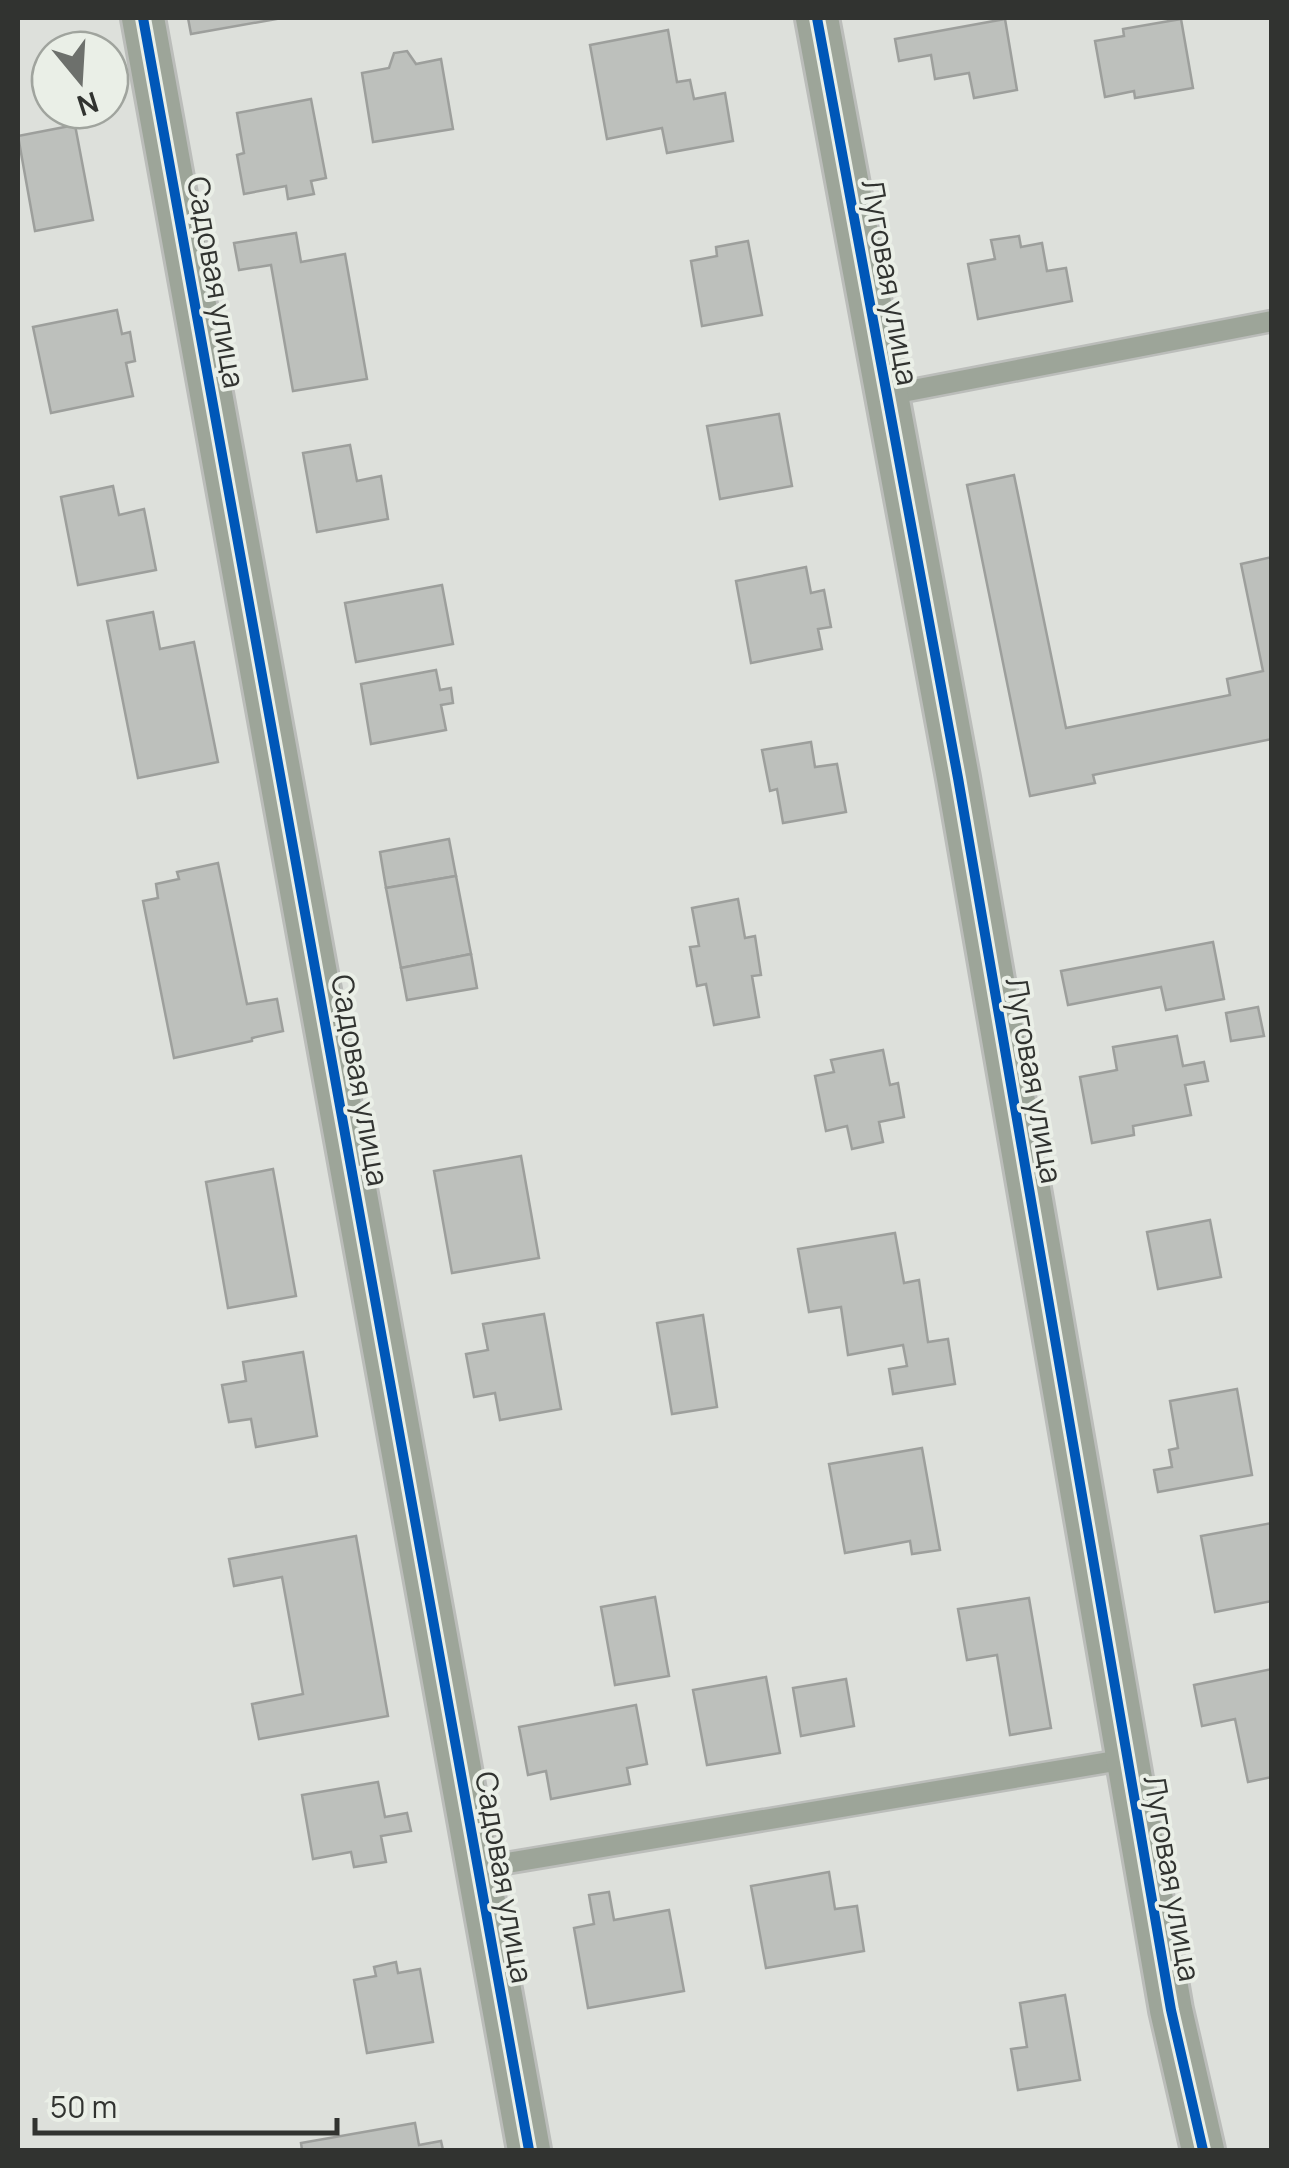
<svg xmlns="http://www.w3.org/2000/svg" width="1289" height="2168" font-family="Manrope,sans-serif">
<rect width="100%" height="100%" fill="#dde0db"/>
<!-- building -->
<g fill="#bdc0bc" stroke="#9d9f9c" stroke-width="2.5">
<polygon points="188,18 282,18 191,34"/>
<polygon points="1005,19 1017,90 974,98 969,73 935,79 931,55 899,61 895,39"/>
<polygon points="1181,19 1193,88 1135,98 1134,91 1105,97 1095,41 1124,36 1123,29"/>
<polygon points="668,30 677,82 690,80 694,99 725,93 733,141 667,153 662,128 607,139 590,45"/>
<polygon points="407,51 416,64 441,59 453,129 373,142 362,73 389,68 394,53"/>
<polygon points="311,99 326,178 311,181 314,194 288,199 286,186 244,194 237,155 244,153 237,113"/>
<polygon points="75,125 93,220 35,231 18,136"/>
<polygon points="296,233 301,262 345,254 367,379 293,391 271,265 239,270 234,243"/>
<polygon points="1019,236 1021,247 1042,243 1047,271 1066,268 1072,301 978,319 968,264 995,259 991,240"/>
<polygon points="748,241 762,315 702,326 691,261 717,256 716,247"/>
<polygon points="117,310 122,334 130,332 135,361 126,363 133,396 51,413 33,327"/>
<polygon points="779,414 792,486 720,499 707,426"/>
<polygon points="350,445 357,481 381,476 388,519 317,532 303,453"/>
<polygon points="1014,475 1066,728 1230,695 1227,679 1263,671 1241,564 1272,557 1272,739 1093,775 1095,783 1030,796 967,485"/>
<polygon points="113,486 119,515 144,509 156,570 78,585 61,497"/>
<polygon points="806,567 811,593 824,590 831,627 818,629 822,649 751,663 736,581"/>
<polygon points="442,585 453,644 356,662 345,603"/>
<polygon points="153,612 160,649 194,642 218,762 138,778 107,621"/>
<polygon points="436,670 440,690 451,688 453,703 441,705 446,730 371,744 361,684"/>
<polygon points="811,742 815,767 837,764 846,812 783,823 777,789 770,791 762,750"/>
<polygon points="449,839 456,876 386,888 380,852"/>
<polygon points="218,863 247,1004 277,999 283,1031 252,1038 252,1041 174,1058 143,901 158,898 156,884 179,879 177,872"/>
<polygon points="456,876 471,954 401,968 386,888"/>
<polygon points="738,899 745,938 755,936 761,975 752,976 759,1017 714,1025 706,984 697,986 690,947 699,946 692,908"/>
<polygon points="1213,942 1224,999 1166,1010 1161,987 1068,1005 1061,971"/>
<polygon points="471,954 477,988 407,1000 401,968"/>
<polygon points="1258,1007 1264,1036 1231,1041 1226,1013"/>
<polygon points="1177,1036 1183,1066 1204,1062 1208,1081 1185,1085 1191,1115 1133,1126 1134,1135 1092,1143 1080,1077 1117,1070 1113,1047"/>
<polygon points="883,1050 890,1085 898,1083 904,1117 879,1122 883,1142 852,1149 847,1126 826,1131 815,1076 834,1072 831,1060"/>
<polygon points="521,1156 539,1258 452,1273 434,1171"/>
<polygon points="273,1169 296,1296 228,1308 206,1182"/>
<polygon points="1210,1220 1221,1277 1158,1289 1147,1232"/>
<polygon points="895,1233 904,1283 919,1280 928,1342 948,1339 955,1384 893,1394 889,1369 907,1366 903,1345 848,1355 841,1307 809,1312 798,1249"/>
<polygon points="544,1314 561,1409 500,1420 495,1393 474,1397 466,1354 488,1350 483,1324"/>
<polygon points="703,1315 717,1407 672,1414 657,1323"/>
<polygon points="303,1352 317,1436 256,1447 251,1419 229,1422 222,1385 246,1381 243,1362"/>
<polygon points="1237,1389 1252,1475 1158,1492 1154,1470 1172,1467 1169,1450 1178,1448 1170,1401"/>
<polygon points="922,1448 940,1550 912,1554 910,1541 845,1553 829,1464"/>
<polygon points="1272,1523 1272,1601 1215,1612 1201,1536"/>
<polygon points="356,1536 388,1716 259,1739 252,1704 303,1694 282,1577 234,1586 229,1559"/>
<polygon points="655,1597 669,1676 615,1685 601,1607"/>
<polygon points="1029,1598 1051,1728 1010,1735 997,1655 967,1660 958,1609"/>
<polygon points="1272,1669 1272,1777 1248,1782 1235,1719 1202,1726 1194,1685"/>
<polygon points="766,1677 780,1753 707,1765 693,1690"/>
<polygon points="846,1679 854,1726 801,1736 793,1688"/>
<polygon points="636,1705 647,1764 627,1768 630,1784 551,1799 546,1771 528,1775 519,1727"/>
<polygon points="378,1782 385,1817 407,1813 411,1831 381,1836 386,1862 354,1867 351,1852 313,1859 302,1795"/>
<polygon points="829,1872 835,1909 857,1906 864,1951 766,1968 751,1886"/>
<polygon points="609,1892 614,1920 669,1910 684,1991 588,2008 574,1928 594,1924 589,1895"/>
<polygon points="396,1962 398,1973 420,1969 433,2042 367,2053 354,1980 376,1976 374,1967"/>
<polygon points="1065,1995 1080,2080 1018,2090 1011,2049 1027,2047 1020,2003"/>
<polygon points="415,2123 419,2145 441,2141 443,2150 302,2150 301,2143"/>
</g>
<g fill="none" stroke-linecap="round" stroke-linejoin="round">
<!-- lane casing -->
<g stroke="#bbbdba" stroke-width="25">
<g id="lane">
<polyline points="887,395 1272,321"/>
<polyline points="478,1868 1127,1759"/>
</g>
</g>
<!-- street casing -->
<g stroke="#bbbdba" stroke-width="48">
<g id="street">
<polyline points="143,18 529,2150"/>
<polyline points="817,18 958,778 1171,2010 1203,2150"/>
</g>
</g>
<!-- lane -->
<use href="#lane" stroke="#9da599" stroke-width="20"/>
<!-- street -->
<use href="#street" stroke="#9da599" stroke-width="42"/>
<!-- cycleway casing -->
<g stroke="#eaefe7" stroke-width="16">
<g id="cycleway">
<polyline points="143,18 529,2150"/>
<polyline points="817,18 958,778 1171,2010 1203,2150"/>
</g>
</g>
<!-- cycleway -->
<use href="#cycleway" stroke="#0057b8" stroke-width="10"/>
</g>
<g text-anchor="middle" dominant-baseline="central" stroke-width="8" stroke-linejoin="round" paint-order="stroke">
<!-- street labels -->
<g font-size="30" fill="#313330" stroke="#eaefe7">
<text transform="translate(217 282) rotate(80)">Садовая улица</text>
<text transform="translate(891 282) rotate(80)">Луговая улица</text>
<text transform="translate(361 1080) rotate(80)">Садовая улица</text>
<text transform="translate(1035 1080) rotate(80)">Луговая улица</text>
<text transform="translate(505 1877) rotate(80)">Садовая улица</text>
<text transform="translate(1173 1878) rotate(80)">Луговая улица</text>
</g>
</g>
<!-- border -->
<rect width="1289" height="2168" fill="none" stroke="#313330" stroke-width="40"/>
<!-- north arrow -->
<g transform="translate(80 80) rotate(162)"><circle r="48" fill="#eaefe7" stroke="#a0a49e" stroke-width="2.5"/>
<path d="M0-8L18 38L0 25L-18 38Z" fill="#6d706c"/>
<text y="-15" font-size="28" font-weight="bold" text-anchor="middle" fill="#313330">N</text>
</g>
<!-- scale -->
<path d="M35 2118v15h302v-15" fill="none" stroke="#313330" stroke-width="5"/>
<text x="50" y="2118" font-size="30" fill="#313330" stroke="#eaefe7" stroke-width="8" paint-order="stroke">50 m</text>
</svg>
